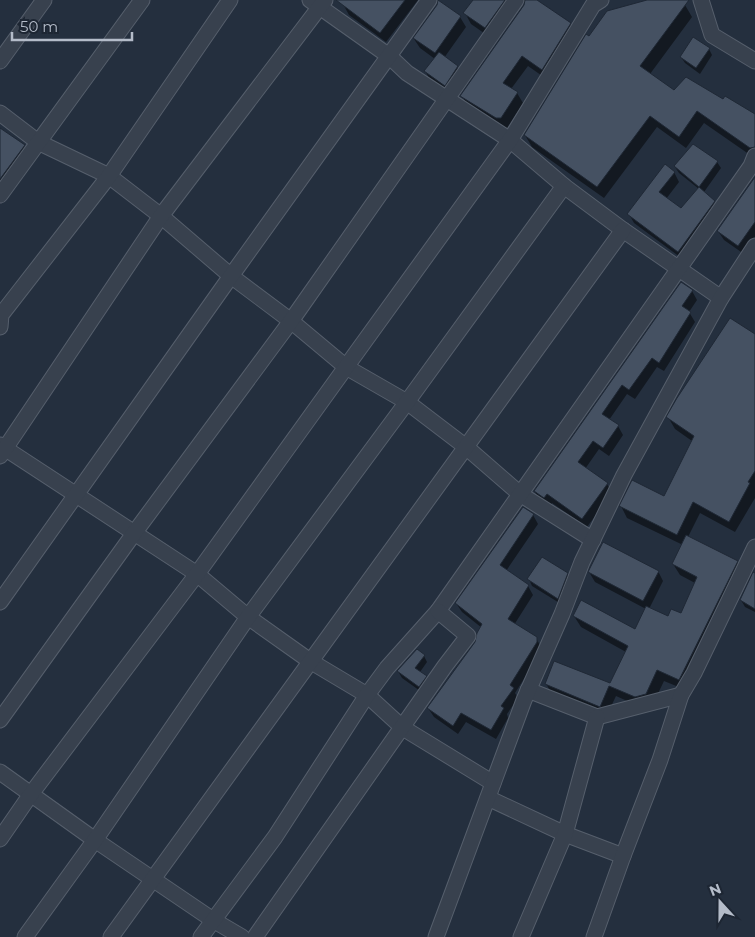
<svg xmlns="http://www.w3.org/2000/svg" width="755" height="937" font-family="Montserrat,sans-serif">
<rect width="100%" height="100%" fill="#242f3e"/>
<!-- shadow -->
<g fill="#0007">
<polygon points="346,0 418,0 386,42 349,15 343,4"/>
<polygon points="475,0 535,0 570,24 576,34 548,80 528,66 511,89 517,93 523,103 507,128 503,128 468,106 462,96 526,2 517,2 491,38 471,24 465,13"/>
<polygon points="651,0 679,0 685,5 692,17 650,74 674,92 723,101 755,116 755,154 753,157 704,123 686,148 657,127 604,198 532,147 525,135 590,38"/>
<polygon points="460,17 466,27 444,58 457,67 461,74 448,91 429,78 426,72 435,59 420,48 414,39"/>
<polygon points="709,49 712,55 700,74 685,63 681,57"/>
<polygon points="0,129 24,146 31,159 0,202"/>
<polygon points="717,162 721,168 704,192 714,202 719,211 684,260 634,223 629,214 674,172 679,182 666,199 681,210 699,189 679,173 675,167"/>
<polygon points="755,179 755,238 744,254 724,240 718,231"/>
<polygon points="692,291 697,300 689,312 695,322 664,371 657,367 635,399 627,394 609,420 618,426 623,435 609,456 599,449 585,469 607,484 612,493 587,527 552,503 550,507 540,501 535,492"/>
<polygon points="755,336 755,498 735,532 700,513 688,537 737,562 743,574 686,690 664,681 652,706 643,708 616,696 606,717 553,695 546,684 611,685 626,652 581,627 574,616 636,631 646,609 595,582 589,572 658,571 663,581 649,609 668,617 681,614 695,583 680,575 673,564 683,545 627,518 621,506 664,497 692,441 675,429 668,417"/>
<polygon points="533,515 538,524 506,571 528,586 533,595 514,625 536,638 541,647 541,652 515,693 518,698 507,714 508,718 496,739 466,722 458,734 434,717 428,708 477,642 482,628 462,612 456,603"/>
<polygon points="567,574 571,580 561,604 532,586 529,579"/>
<polygon points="755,574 755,612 745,607 741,600"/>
<polygon points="424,656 427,662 420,672 426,677 429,683 423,693 402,678 398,671"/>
</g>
<!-- building -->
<g fill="#455162" stroke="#1f2835">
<polygon points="336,0 405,0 380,33"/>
<polygon points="438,0 461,16 435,53 413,38 437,5"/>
<polygon points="473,0 505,0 485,28 463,13"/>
<polygon points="525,0 537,0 571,23 542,70 522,56 503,83 518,92 501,118 496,118 460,96 524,5"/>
<polygon points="647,0 689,0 640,66 674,90 686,77 723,99 725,96 755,114 755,147 750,148 697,111 679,137 650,116 597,187 524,135 586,34 589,36 607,11"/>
<polygon points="693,37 710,48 696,68 680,57"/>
<polygon points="439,52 458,66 445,86 424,71"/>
<polygon points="0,128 25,145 0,179"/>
<polygon points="693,144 718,161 699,187 674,166"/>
<polygon points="665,164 675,172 659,192 681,208 699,187 715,201 678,252 627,214"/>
<polygon points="755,177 755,222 738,246 717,231"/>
<polygon points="681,282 693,290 682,306 691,312 659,363 652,358 629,390 622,385 602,414 619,425 603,448 593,441 578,462 608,483 582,519 547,494 544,498 534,491"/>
<polygon points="730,318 755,334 755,471 748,482 750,483 729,522 693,502 677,535 619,506 632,480 664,496 694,436 666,417 677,398"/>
<polygon points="523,507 534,514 500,565 529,585 508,619 537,637 537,642 510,685 514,688 501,706 504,708 491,730 461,713 453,726 427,708 475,642 477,633 482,624 455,603"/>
<polygon points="686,535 738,561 679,680 657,670 646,694 635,697 609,686 600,707 545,684 554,661 610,683 628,646 573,616 581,600 635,629 646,606 668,616 671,609 681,613 697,577 672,564"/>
<polygon points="603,542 659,571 643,601 588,572"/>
<polygon points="542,557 568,573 558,599 527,579"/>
<polygon points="753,572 755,573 755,609 740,600"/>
<polygon points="417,649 425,655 415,668 427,676 419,687 397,671"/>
</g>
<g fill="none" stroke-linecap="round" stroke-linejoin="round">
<!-- street casing -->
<g stroke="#565f6c" stroke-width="17">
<g id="street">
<polyline points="310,0 389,56 407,73 510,140 564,186 623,230 721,298"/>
<polyline points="701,0 712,35 755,61"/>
<polyline points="0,61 44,0"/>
<polyline points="0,113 38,142 109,176 161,216 231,276 291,321 346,367 407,402 466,447 520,494 593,540"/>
<polyline points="0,195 142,0"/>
<polyline points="0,327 1,315 109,176 230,0"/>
<polyline points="0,445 197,574 248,617 310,661 367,695 403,728 493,783"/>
<polyline points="0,456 161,216 325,0"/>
<polyline points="0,602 231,276 429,0"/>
<polyline points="528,690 597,717 681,695"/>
<polyline points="0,720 135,532 291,321 516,0"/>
<polyline points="0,772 95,840 213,920 242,937"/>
<polyline points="488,798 565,834 623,856"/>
<polyline points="0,839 31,794 197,574 346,367 510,140 593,5 601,0"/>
<polyline points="25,937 95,840 248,617 407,402 564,186"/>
<polyline points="111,937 623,230"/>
<polyline points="201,937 275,837 367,695 387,668 438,611 751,166 755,156"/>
<polyline points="255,937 445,666 468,636 438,611"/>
<polyline points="436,937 524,700 562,614 582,562 624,475 721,298 755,246"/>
<polyline points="521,937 565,834 597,717"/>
<polyline points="594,937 623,856 660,760 681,695 694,673 755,547"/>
</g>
</g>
<!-- street -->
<use href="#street" stroke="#38414e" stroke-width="15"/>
</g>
<!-- north arrow -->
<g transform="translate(720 902) rotate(339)" stroke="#1d2633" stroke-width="4" paint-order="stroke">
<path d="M0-4L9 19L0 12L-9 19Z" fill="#b4bcc9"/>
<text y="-8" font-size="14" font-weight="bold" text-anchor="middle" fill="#b4bcc9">N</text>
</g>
<!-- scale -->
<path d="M12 32v8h120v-8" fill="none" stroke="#b4bcc9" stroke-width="2.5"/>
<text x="20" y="32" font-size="15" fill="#b4bcc9" stroke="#1d2633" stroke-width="4" paint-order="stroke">50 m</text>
</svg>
